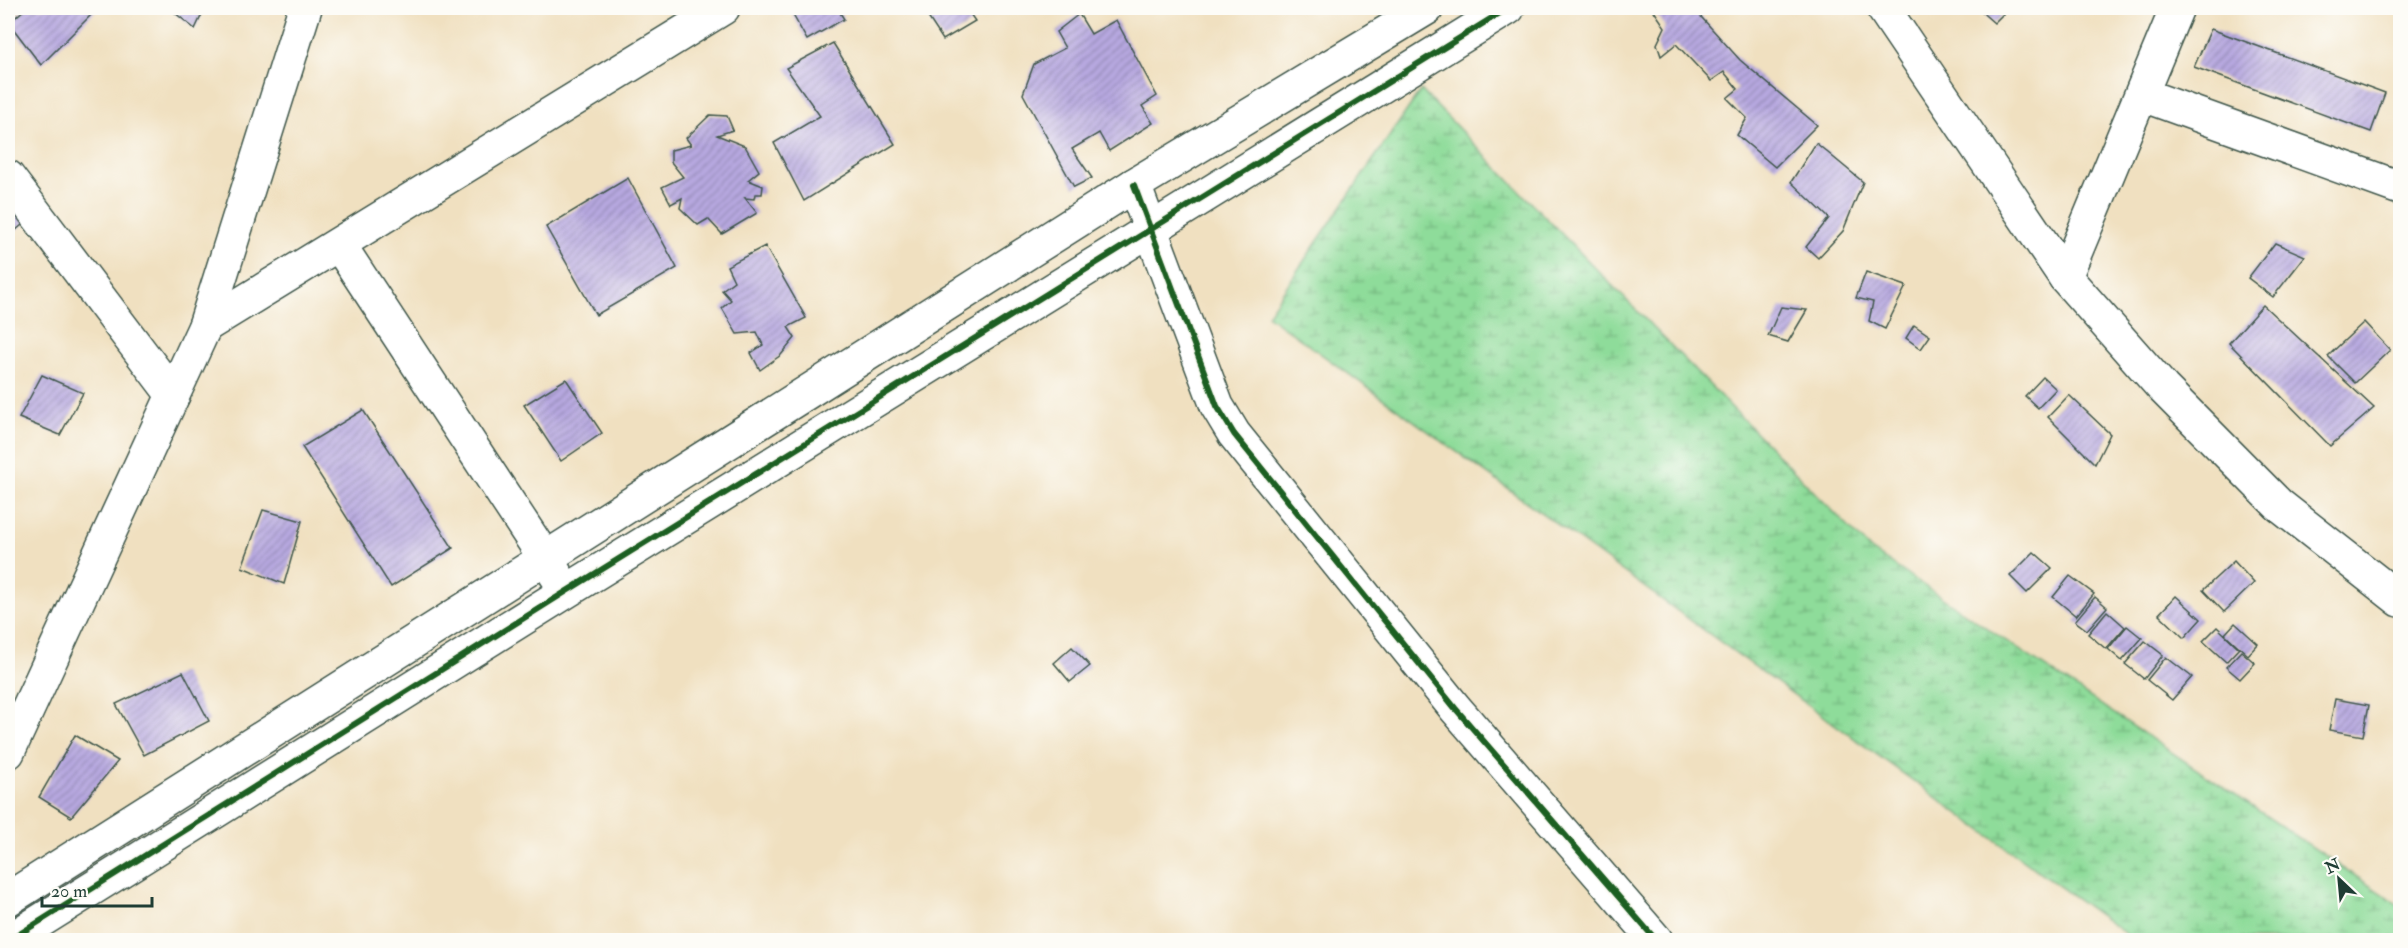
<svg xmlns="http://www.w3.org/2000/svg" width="2408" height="948" font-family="'IM FELL Double Pica',serif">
<defs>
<pattern id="wetland-marsh" width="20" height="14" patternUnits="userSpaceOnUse" patternTransform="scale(1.5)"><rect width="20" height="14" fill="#8edc9a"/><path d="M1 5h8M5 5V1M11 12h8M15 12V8" fill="none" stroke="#73b47e"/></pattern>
<pattern id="building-hatch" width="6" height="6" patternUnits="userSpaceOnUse" patternTransform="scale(1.5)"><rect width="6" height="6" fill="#b7a8e0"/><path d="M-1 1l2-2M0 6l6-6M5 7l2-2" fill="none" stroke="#948ab6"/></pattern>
</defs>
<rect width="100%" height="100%" fill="#fdfcf7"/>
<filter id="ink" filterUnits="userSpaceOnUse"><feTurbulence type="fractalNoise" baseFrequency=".0167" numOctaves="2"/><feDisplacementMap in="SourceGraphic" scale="12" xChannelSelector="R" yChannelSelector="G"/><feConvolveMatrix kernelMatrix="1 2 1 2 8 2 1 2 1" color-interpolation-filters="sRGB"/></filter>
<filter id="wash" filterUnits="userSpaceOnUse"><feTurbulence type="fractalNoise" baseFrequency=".008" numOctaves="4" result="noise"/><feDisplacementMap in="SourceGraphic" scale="24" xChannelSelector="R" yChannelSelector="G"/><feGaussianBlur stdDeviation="1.35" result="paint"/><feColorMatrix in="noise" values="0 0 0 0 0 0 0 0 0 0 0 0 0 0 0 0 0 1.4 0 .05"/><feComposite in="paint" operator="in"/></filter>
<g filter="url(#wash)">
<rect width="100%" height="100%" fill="#f0e0c0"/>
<!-- wetland -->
<polygon fill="url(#wetland-marsh)" stroke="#568c67" stroke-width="1.5" points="1421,90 1871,550 2400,906 2400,940 2134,940 1267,315"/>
<g id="blocks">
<!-- building -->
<g fill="url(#building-hatch)">
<polygon points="26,8 98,8 41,65 9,23"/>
<polygon points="169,8 205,8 195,29"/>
<polygon points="806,8 837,8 844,19 807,40 793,15"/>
<polygon points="922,8 966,8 975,21 943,40"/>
<polygon points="1652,8 1693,8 1740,60 1817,125 1775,167 1737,135 1747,118 1727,98 1738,89 1724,72 1711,81 1676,44 1661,56 1657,44 1665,27"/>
<polygon points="1977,8 2009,8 1994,23"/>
<polygon points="1079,14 1091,34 1116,20 1157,96 1142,106 1153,123 1109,151 1099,133 1072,149 1092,178 1074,187 1023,94 1034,64 1065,48 1056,32"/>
<polygon points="2211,29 2385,93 2371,132 2194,67"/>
<polygon points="833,43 895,144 804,201 774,143 820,116 786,68"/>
<polygon points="710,115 727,116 733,130 717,135 745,146 759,171 748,180 763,186 762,194 755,194 754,199 745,198 757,213 722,234 708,219 698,225 680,208 682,198 671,204 662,187 683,177 671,162 671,150 691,145 686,138"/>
<polygon points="1816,143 1863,182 1843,231 1818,258 1806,247 1829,218 1791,182"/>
<polygon points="628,178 677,268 596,315 546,227"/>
<polygon points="8,183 34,215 10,235 8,231"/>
<polygon points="2275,243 2305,256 2273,297 2248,278"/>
<polygon points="765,246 806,318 788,327 795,338 781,355 760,370 751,353 763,345 757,332 737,334 722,308 731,300 722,290 734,281 727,266"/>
<polygon points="1866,272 1906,286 1885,329 1869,321 1873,302 1856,298"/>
<polygon points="2263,305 2374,408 2330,446 2229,343"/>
<polygon points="1781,307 1807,310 1788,342 1768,336"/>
<polygon points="2364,322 2390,350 2355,383 2328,356"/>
<polygon points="1914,325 1930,336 1921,349 1906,338"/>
<polygon points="42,375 83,393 60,435 19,418"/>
<polygon points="2043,377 2056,389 2038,408 2025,396"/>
<polygon points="566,379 602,433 561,461 524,405"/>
<polygon points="2069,395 2110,434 2095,464 2048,417"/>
<polygon points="363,410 453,548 391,587 302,447"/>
<polygon points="263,510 302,521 284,584 242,567"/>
<polygon points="2034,552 2052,568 2027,593 2010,576"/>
<polygon points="2234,561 2254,583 2224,612 2203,590"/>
<polygon points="2070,576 2094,594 2076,616 2053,597"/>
<polygon points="2176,596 2201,619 2184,638 2159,614"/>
<polygon points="2095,597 2107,607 2087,630 2075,621"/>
<polygon points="2107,611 2125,627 2106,649 2088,634"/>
<polygon points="2235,623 2258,644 2248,655 2225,634"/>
<polygon points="2127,626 2142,638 2122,661 2108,649"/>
<polygon points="2217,627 2239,648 2226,662 2203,641"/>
<polygon points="2145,641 2163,655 2144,679 2125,664"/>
<polygon points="1072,647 1090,666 1070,682 1054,663"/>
<polygon points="2241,651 2255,663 2240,679 2226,667"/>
<polygon points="2166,657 2192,677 2172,700 2147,680"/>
<polygon points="183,672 209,721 144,755 116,704"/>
<polygon points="2335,699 2369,705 2363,736 2329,730"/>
<polygon points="75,735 118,761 71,817 39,797"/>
</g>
</g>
</g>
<g filter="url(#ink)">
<use href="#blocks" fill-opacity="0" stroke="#3e5549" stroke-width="1.5"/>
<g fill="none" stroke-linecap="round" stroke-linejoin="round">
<!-- minor casing -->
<g stroke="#3e5549" stroke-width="36">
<g id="minor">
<polyline points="1883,8 2065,277 2163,388 2279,505 2400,600"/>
<polyline points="2143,95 2400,188"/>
<polyline points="8,177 173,395"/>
<polyline points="1134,185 1217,406 1234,434 1455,708 1656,940"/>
<polyline points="340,246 558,578"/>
<polyline points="2065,277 2177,8"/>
<polyline points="205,326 723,8"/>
<polyline points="8,899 1134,185 1427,8"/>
<polyline points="10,940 567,591 1508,8"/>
</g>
</g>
<!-- major casing -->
<g stroke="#3e5549" stroke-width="36">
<polyline id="major" points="8,752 205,326 305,8"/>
</g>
<!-- minor -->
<use href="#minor" stroke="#fff" stroke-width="33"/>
<!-- major -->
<use href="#major" stroke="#fff" stroke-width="33"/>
<!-- cycleway casing -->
<g stroke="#fdfcf7" stroke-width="10">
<g id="cycleway">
<polyline points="1134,185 1217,406 1234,434 1455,708 1656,940"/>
<polyline points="10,940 567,591 1508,8"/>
</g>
</g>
<!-- cycleway -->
<use href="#cycleway" stroke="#1b5e20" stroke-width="6"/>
</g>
</g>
<!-- margin -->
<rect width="2408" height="948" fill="none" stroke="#fdfcf7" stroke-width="30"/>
<!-- north arrow -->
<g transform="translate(2339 879) rotate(334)" stroke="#fdfcf7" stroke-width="4.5" paint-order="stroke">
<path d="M0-4.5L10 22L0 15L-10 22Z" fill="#1f3d34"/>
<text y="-9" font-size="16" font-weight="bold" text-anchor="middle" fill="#1f3d34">N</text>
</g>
<!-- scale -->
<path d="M42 897v9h110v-9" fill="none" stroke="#1f3d34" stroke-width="3"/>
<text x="51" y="897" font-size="18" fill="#1f3d34" stroke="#fdfcf7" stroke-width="4.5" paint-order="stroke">20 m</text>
</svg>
